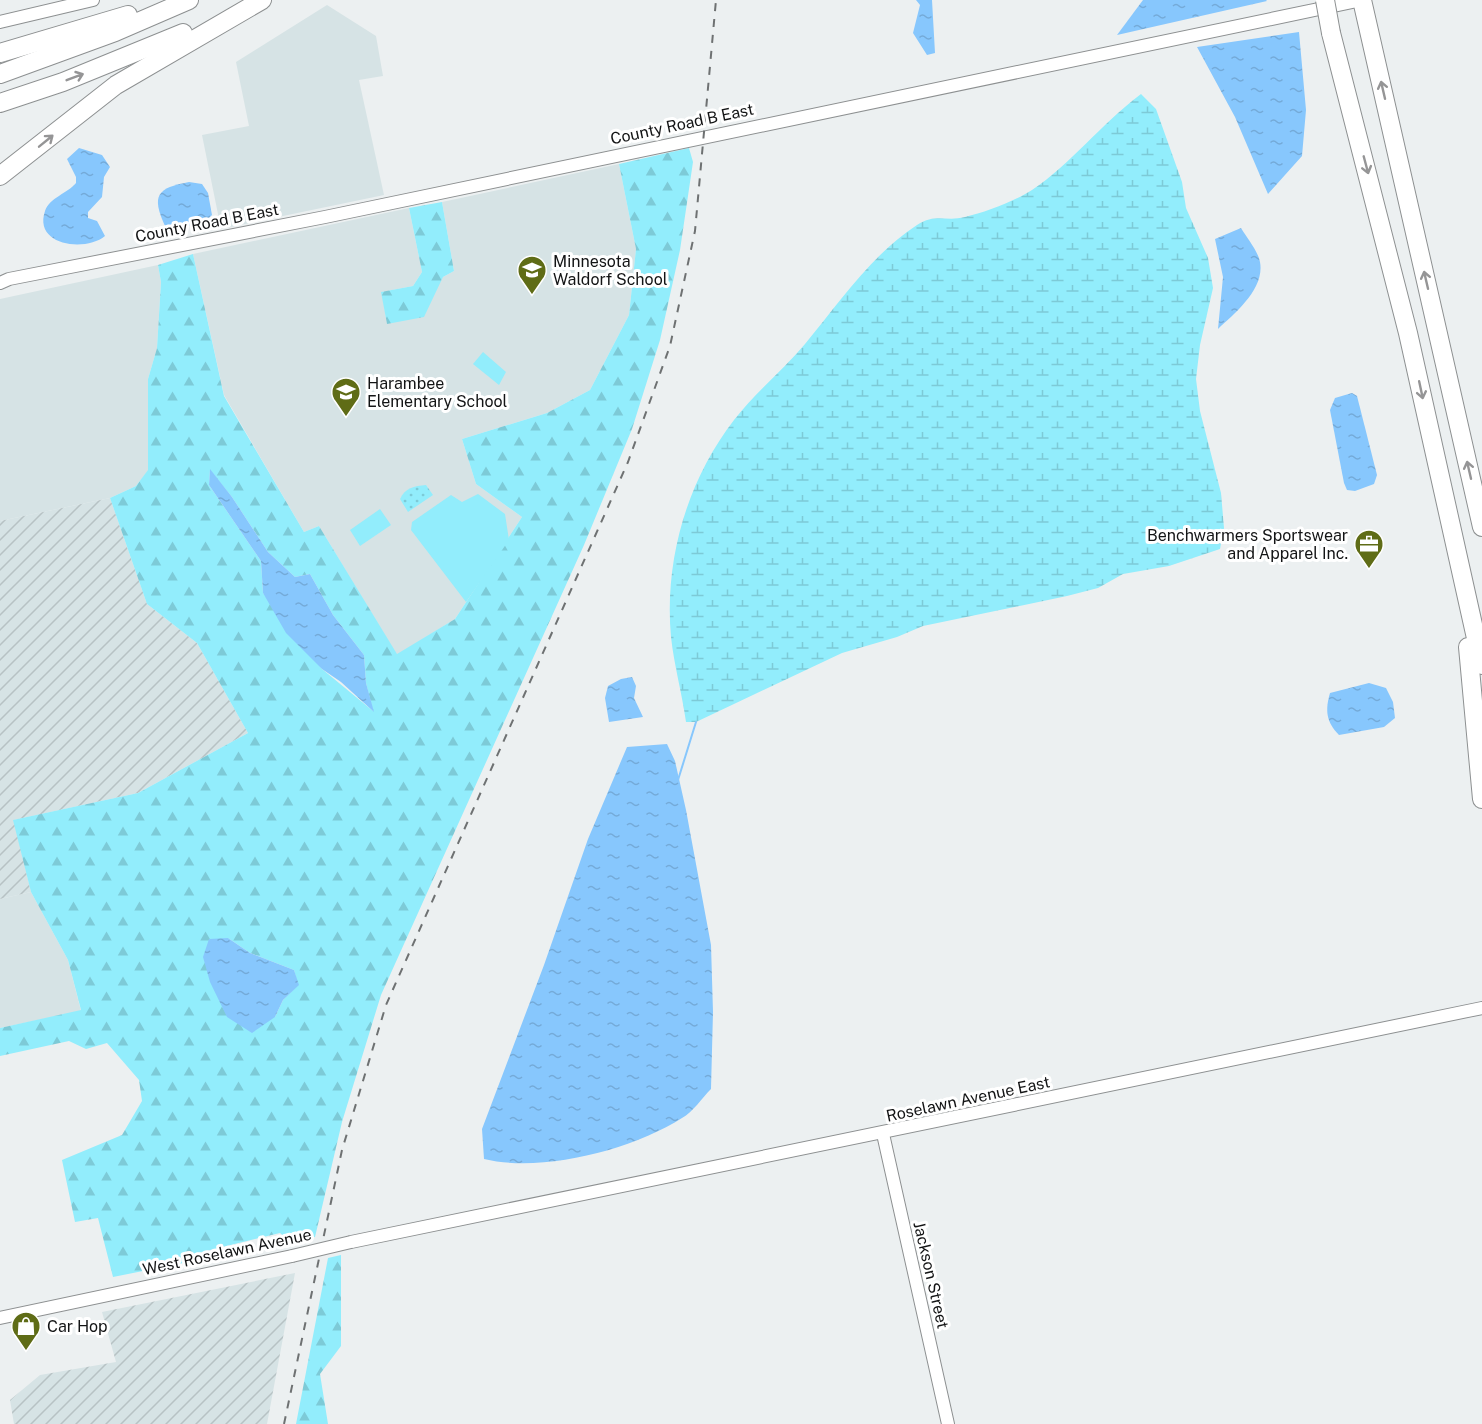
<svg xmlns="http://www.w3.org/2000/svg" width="1482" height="1424" font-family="'Public Sans',sans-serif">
<defs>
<pattern id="industrial-furrows" width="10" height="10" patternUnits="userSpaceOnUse" patternTransform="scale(1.5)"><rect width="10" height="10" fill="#d6e3e5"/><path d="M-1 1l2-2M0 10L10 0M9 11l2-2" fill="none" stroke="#b7c2c4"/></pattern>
<pattern id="grass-dots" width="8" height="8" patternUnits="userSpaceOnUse" patternTransform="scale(1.5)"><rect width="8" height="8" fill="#92edfc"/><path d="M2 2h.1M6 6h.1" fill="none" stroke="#7dcad7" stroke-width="1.8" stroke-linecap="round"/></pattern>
<pattern id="forest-firs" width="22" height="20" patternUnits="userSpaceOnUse" patternTransform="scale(1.5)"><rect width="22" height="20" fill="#92edfc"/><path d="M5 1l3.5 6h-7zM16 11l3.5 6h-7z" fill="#7dcad7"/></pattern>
<pattern id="wetland-marsh" width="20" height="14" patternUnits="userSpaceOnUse" patternTransform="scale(1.5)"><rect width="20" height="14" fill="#92edfc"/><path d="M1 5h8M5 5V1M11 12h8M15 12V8" fill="none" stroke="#7dcad7"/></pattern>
<pattern id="water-ripples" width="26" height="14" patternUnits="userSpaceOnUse" patternTransform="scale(1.5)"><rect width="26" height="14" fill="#87c7fd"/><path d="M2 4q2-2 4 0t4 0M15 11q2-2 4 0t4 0" fill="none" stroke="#74aad8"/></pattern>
</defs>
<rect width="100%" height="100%" fill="#ecf0f1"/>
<!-- built -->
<g fill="#d6e3e5">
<polygon points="327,5 376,36 383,76 359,80 384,195 221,229 202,135 249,126 236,62"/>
<polygon points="619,164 636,249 629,315 590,390 547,413 462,439 476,484 522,517 455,619 397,655 319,526 304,532 224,395 193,254 409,208 422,272 413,286 382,292 387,324 443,277 454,271 442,202"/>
<polygon points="158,265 161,282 157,348 148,379 148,471 136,486 110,498 0,521 0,299"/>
<polygon points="31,892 68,960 81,1011 0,1028 0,899"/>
</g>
<!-- industrial -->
<g fill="url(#industrial-furrows)">
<polygon points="110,498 147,604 197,643 248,733 138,793 14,820 31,892 0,899 0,521"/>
<polygon points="295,1273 267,1424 14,1424 10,1400 40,1375 116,1362 102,1312"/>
</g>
<!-- grass -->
<path fill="url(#grass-dots)" d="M426,485L433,495L408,512L400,499C405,488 414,486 426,485Z"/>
<!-- forest -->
<g fill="url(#forest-firs)" fill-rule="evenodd">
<path d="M689,148L693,162L680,250L660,340L632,429L584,545L381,995L342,1122L315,1237L289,1241L280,1233L186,1256L183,1263L113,1277L98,1218L75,1222L62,1160L122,1135L142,1101L139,1080L107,1043L86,1049L69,1041L0,1056V1028L81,1010L68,960L31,892L13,820L138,793L248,733L197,643L147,604L110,498L136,486L148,470V379L157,348L161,282L158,265L193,254L224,396L304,532L319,526L397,654L455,619L522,517L476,484L462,439L547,413L590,390L629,315L636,249L619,164ZM210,470L232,497L268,552L295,577L310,574L333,615L364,655L366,683L373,711L322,669L263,593L261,561L209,485ZM228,938L250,953L294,970L298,985L283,1000L275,1017Z"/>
<polygon points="442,202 454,271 443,277 424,317 387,324 381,292 413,286 422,272 409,208"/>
<polygon points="341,1255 341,1346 320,1374 328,1424 296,1424 328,1258"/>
</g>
<!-- wetland -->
<path fill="url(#wetland-marsh)" d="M1141,94L1156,109L1182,182L1186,208L1208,258L1213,288L1200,345L1196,379L1200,411L1221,493L1224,528L1220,549L1169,566L1123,574L1098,588L1067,596L923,626L897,637L842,653L696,722H686C682,693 674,665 671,637C664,560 687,481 734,420C755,393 783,370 805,344C839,303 872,254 917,225C936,213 946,222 965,217C986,212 1013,202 1032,190C1071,164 1101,124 1141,94Z"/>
<!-- garden -->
<g fill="#92edfc">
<polygon points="483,352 506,372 499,385 473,364"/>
<polygon points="478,494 505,514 509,540 466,602 411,530 412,522 451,495 462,502"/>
<polygon points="380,509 391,525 360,546 350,530"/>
</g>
<!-- water -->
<g fill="url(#water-ripples)">
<polygon points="916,0 932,0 935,53 927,55 913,33 920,5"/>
<polygon points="1143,0 1266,0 1267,1 1117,35"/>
<polygon points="1299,32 1306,110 1302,156 1268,194 1235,117 1197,47"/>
<path d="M79,148L102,155L110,167L104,177L102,197L88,212V218L97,221L105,236C86,252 33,246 45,211C49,198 68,193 76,183V177L67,159Z"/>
<path d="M189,182L202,184L208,193L212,215C202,226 179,228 165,226C151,195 157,188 189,182Z"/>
<path d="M1241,228C1247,238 1258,251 1260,262C1265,289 1235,313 1218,329L1223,277L1215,239Z"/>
<polygon points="1352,393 1357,396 1377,475 1374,484 1355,491 1347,490 1344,483 1330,410 1335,398"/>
<polygon points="210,469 232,497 268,552 295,577 310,574 333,615 364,655 366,683 374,712 341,682 322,669 286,633 263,593 261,561 209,485"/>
<polygon points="632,677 636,686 634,698 643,717 609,722 605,698 608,686 621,679"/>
<path d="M1369,683L1386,688L1393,702L1395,718L1384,727L1339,735C1326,722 1325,710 1330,693Z"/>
<path d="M667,744L675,761L686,810L711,945L713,1012L711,1089C702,1098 693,1112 682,1118C632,1150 542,1173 484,1159L482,1129L544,965L588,839L627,747Z"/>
<polygon points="228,938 250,953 294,970 299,985 283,1000 275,1017 252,1033 227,1017 210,982 203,957 209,939"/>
</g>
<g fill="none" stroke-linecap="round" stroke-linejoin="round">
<!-- stream -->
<polyline stroke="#87c7fd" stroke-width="2" points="678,780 696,722"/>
<!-- minor casing -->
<g stroke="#8d9091" stroke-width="14">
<g id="minor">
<polyline points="0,22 93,0"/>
<polyline points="0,283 9,279 325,217 1362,0"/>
<polyline points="883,1134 948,1424"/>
<polyline points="351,1242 1482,1008"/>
<polyline points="0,1318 292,1256"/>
</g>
</g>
<!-- highway casing -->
<g stroke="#8d9091" stroke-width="20">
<g id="highway">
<polyline points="1362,0 1482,527"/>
<polyline points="1331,33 1408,333 1482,665"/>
<polyline points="0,53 128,15"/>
<polyline points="0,74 115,32 189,0"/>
<polyline points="0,103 63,82 183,33"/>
<polyline points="0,176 116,85 262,0"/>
<polyline points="1468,647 1482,799"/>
</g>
</g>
<!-- minor -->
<use href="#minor" stroke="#fff" stroke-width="12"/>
<!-- highway -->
<use href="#highway" stroke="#fff" stroke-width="18"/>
<!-- rail -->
<polyline stroke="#6e7172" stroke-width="2" stroke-dasharray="8 8" stroke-linecap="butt" points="284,1424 342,1150 386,1005 628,462 670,346 695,231 716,0"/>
<!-- minor-bridge casing -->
<g stroke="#8d9091" stroke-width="14" stroke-linecap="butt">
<polyline id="minor-bridge" points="292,1256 351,1242"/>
</g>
<!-- highway-bridge casing -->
<g stroke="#8d9091" stroke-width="20" stroke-linecap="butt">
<polyline id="highway-bridge" points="1325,0 1331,33"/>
</g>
<!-- minor-bridge -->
<use href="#minor-bridge" stroke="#fff" stroke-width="12"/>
<!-- highway-bridge -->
<use href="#highway-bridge" stroke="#fff" stroke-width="18"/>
</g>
<!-- one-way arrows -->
<defs><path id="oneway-shaft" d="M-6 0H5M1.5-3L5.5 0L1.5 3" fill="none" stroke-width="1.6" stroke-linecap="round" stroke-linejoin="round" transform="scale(1.5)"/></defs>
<g stroke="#959596">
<use href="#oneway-shaft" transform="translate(75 77) rotate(-21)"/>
<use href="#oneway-shaft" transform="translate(1383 90) rotate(-103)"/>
<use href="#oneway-shaft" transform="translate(46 141) rotate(-39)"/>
<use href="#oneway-shaft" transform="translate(1366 165) rotate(75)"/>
<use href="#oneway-shaft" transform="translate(1426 280) rotate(-103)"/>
<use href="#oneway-shaft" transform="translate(1421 390) rotate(78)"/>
<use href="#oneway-shaft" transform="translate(1469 470) rotate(-103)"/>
</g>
<!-- icons -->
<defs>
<g id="school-pin" transform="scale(1.5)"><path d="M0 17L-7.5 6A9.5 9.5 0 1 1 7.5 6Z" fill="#5f6c16" stroke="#fff"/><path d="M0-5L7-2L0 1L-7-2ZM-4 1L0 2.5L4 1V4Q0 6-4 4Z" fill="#fff"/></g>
<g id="office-pin" transform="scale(1.5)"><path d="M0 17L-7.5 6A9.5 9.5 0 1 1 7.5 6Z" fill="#5f6c16" stroke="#fff"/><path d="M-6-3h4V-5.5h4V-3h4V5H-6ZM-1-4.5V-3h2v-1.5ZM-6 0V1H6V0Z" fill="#fff"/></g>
<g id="shop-pin" transform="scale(1.5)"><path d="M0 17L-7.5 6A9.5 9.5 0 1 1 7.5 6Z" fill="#5f6c16" stroke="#fff"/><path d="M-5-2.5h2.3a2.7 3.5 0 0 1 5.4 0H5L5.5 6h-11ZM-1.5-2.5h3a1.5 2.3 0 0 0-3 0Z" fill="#fff"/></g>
</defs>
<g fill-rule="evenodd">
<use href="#school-pin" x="532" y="270"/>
<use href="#school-pin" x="346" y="392"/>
<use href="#office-pin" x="1369" y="544"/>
<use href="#shop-pin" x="26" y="1326"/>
</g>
<g text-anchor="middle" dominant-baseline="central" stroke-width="6" stroke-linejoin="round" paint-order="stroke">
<!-- street labels -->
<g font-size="16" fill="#131415" stroke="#fff">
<text transform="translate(682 124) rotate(-12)">County Road B East</text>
<text transform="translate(207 223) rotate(-11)">County Road B East</text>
<text transform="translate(968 1099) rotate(-12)">Roselawn Avenue East</text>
<text transform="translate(227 1252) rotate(-12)">West Roselawn Avenue</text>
<text transform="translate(931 1275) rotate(77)">Jackson Street</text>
</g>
<!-- poi labels -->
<g font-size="16" fill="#131415" stroke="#fff" text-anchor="start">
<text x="553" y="261">Minnesota<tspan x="553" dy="18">Waldorf School</tspan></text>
<text x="367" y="383">Harambee<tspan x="367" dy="18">Elementary School</tspan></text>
<text x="1348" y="535" text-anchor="end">Benchwarmers Sportswear<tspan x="1348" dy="18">and Apparel Inc.</tspan></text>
<text x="47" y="1326">Car Hop</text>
</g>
</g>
</svg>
